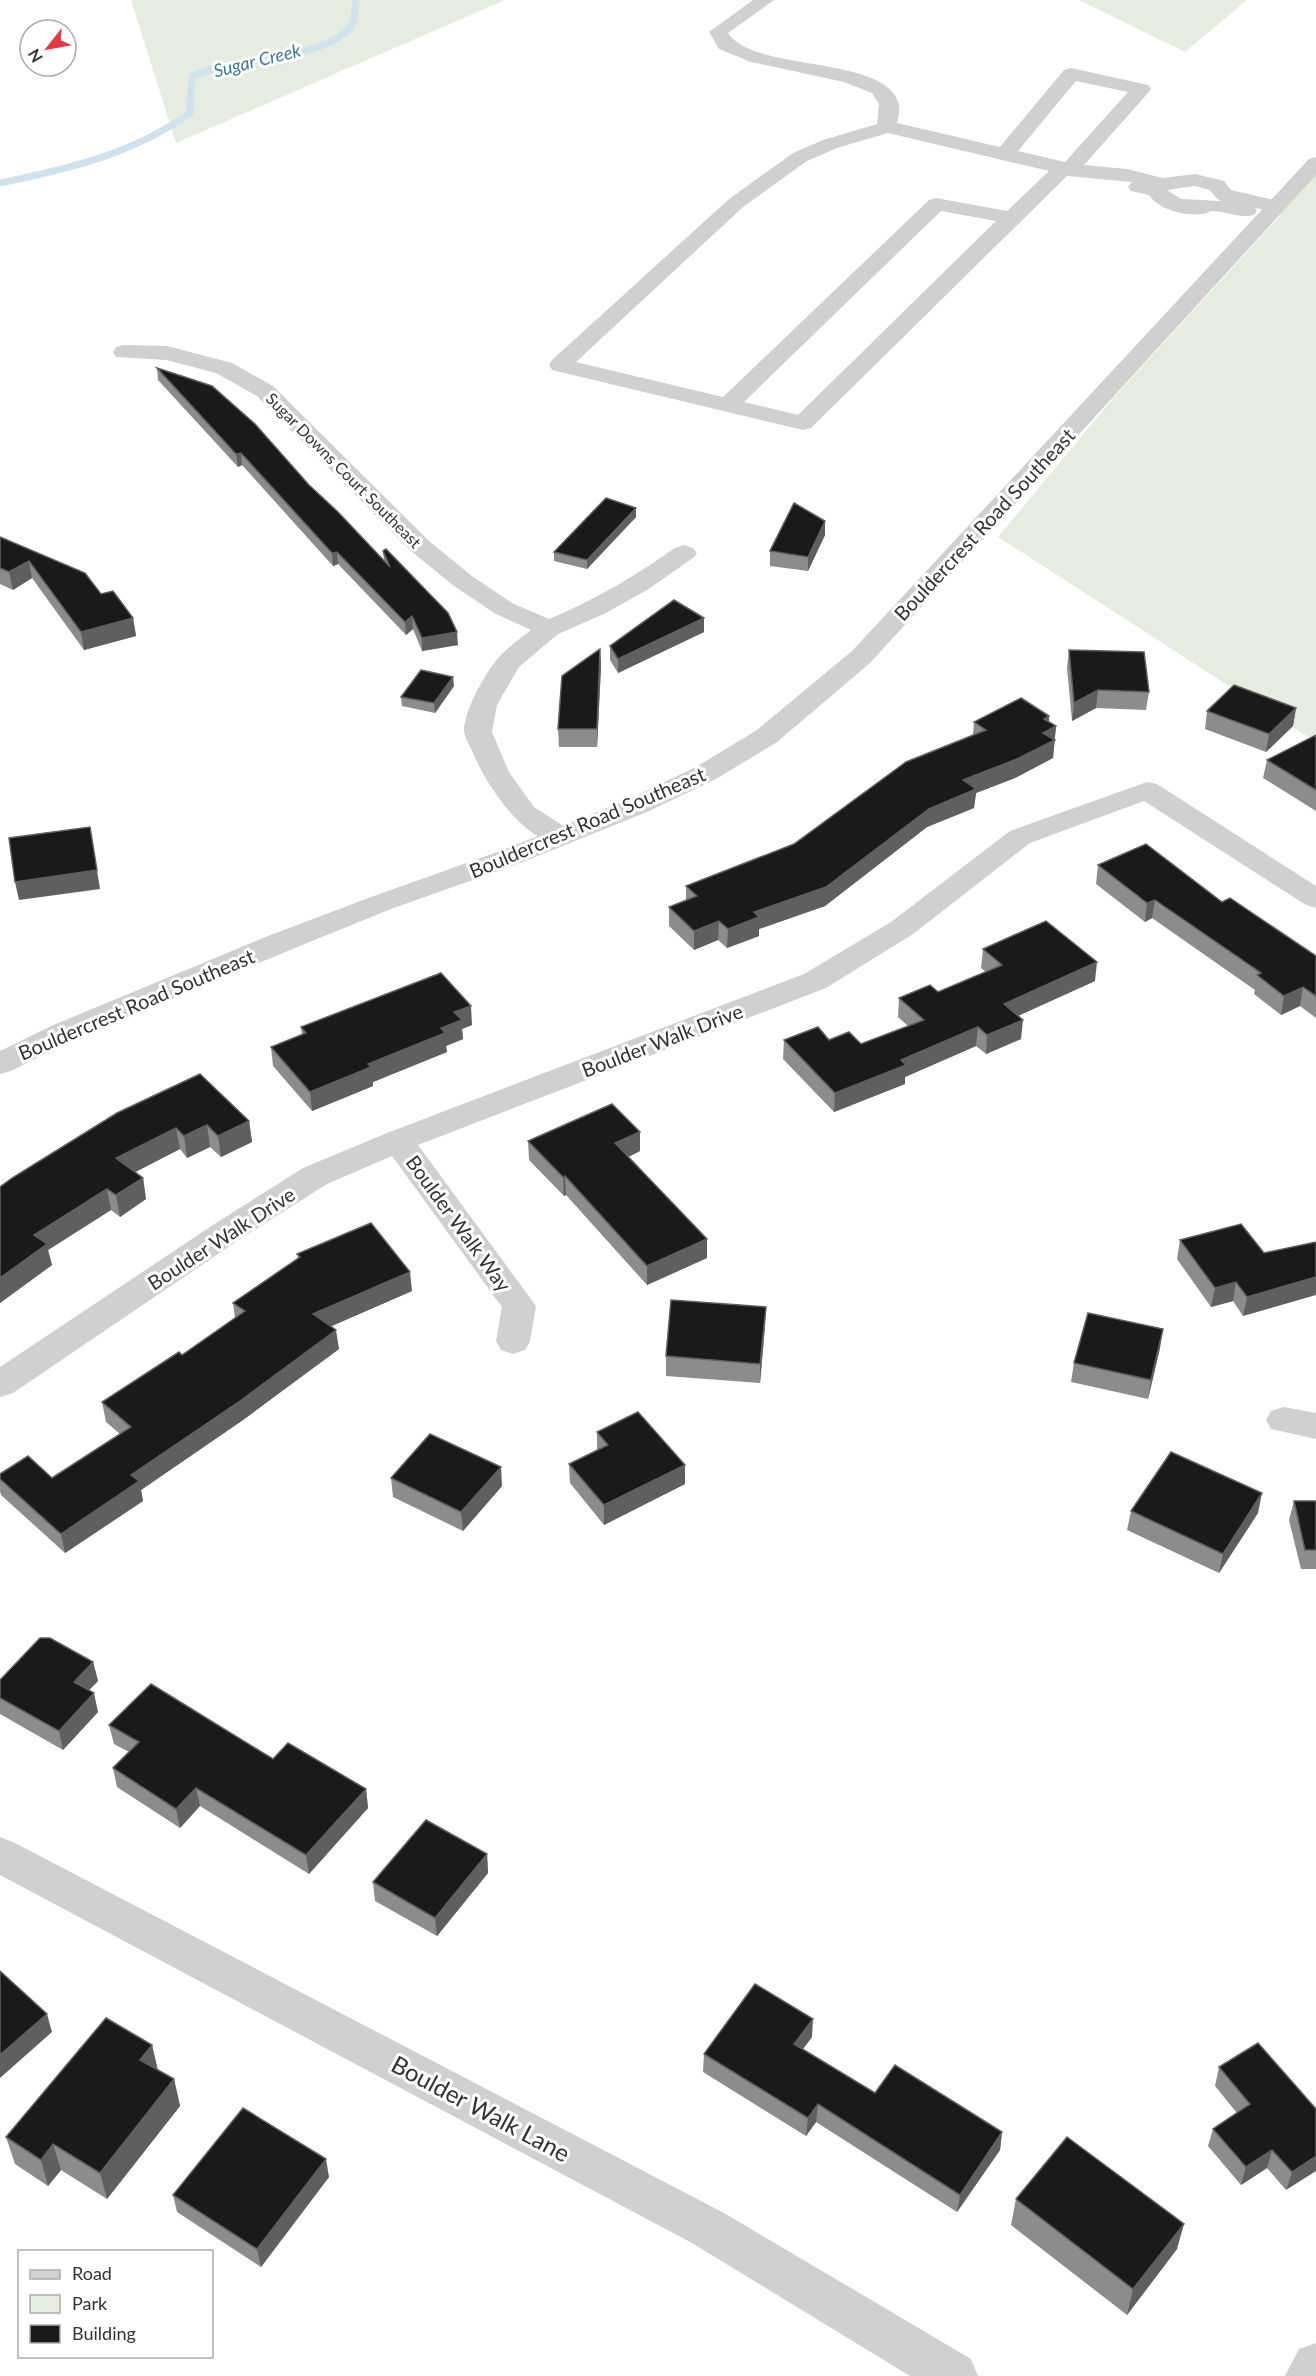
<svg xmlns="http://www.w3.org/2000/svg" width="1316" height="2376" font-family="Lato,sans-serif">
<rect width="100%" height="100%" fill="#fff"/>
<!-- green -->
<g fill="#e6ecdf">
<polygon points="131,0 505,0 176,143"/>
<polygon points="1079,0 1247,0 1185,52"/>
<polygon points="1316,167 1316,742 998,537 1115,396 1278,218"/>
</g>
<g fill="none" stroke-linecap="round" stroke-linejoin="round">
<!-- stream -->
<path stroke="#cfe2ee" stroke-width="7" d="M0,183C68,169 133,154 190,113L192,76C202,73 212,68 223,66C255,59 324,54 347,31C355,23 355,10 356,0"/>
<!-- minor -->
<g fill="#d0d0d0" fill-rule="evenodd">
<path d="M753,0H774L728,33C753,73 888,54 899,105C900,110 898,118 897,123L1000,147L1064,70L1071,68L1148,85L1151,89L1148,93L1084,165L1127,169L1163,178L1195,174L1224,181L1231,190L1283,202L1286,206L1283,210L1276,212L1255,208L1257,211L1254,215C1240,219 1226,211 1211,211C1208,212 1205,214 1202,214C1185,216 1159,210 1149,195L1131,191L1128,187L1132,182L1067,176L811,428L803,430L552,370L549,365L552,360L729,199L793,153L823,140L877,124L879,104L872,93L844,82L751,62L719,49L709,32ZM1076,81L1128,92L1065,162L1018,151ZM888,133L1049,171L1007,211L936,198L929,200L723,397L576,362L743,207L807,161L837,148ZM1195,186L1210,190L1217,199L1221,201L1181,199L1167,190ZM941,211L996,221L798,415L744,402Z"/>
<path d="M124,345L167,346L232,363L273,386L429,541L472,576L512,603L549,619C595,600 635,576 675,548L684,545L693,548L697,553L693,558L647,590L604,614L558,634L519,667L497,705L492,732L509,772L534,807L571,831L575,837L571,843C530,853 486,785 473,753C470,746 465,738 464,731C464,710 486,672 499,657C508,647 521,638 531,630L494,613L454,586L411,551L257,396L216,373L166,360L116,357L113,352L116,347Z"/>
<polygon points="1147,782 1157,784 1316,886 1316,908 1306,905 1144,801 1030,843 913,934 826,988 418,1145 536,1306 530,1341 525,1350 513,1354 501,1350 496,1341 502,1307 392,1156 327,1184 240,1239 13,1393 0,1397 0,1367 216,1223 303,1168 387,1133 804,974 891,922 1010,831"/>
<polygon points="1284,1407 1316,1413 1316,1439 1271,1429 1266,1420 1271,1411"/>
<polygon points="0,1837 15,1843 724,2213 971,2359 978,2376 910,2376 692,2243 0,1875"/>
<polygon points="1316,2343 1316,2376 1285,2376 1299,2349"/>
</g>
<!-- tertiary -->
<polygon fill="#d0d0d0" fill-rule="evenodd" points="1316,157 1316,175 870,663 777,742 716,779 649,811 523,862 391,909 290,950 73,1040 11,1071 0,1074 0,1051 51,1026 268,936 371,897 503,850 629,799 696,767 757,730 852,651 1309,159"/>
</g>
<!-- wall -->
<g fill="#8c8c8c">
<polygon points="157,368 309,485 384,560 383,551 458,645 422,651 413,629 406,635 338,564 333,566 242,465 238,467 158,380"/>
<polygon points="636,508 636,517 587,569 554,561 554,552"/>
<polygon points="825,535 808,571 770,566 770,551"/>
<polygon points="0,537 101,594 133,618 136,636 84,650 32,578 13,590 0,584"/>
<polygon points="704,618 704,632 618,673 610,660 610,646"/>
<polygon points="600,649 601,667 597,747 559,747 558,729"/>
<polygon points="1069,650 1149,692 1146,710 1096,708 1072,721 1067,668"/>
<polygon points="454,686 435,713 402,706 401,697"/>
<polygon points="1296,708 1293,726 1266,752 1205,729 1207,711"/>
<polygon points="1049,716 1049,722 1056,726 1053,758 1015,778 976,793 974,808 927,827 825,906 759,929 759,936 727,948 718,940 694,950 669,926 669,907 686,901 686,886 794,844 973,735 974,722"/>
<polygon points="1316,735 1316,811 1263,778 1267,760"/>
<polygon points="1098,865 1222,902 1316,956 1316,1018 1300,1006 1281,1015 1254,994 1255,990 1152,918 1145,922 1096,884"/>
<polygon points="983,949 1095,981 1018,1016 1021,1039 986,1054 976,1046 905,1077 905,1084 834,1112 783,1059 784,1040 829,1040 861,1044 908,1026 898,1017 899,998 938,992 986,972 981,968"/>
<polygon points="472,1025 462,1029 463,1039 446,1046 447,1052 373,1082 373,1086 312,1111 273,1066 271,1047 302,1035 301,1027"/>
<polygon points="117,1113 249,1121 252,1142 221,1157 210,1147 187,1158 180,1149 135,1172 143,1178 146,1199 120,1217 111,1210 48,1250 52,1265 0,1303 0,1187"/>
<polygon points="640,1132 640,1151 628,1157 707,1258 647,1285 566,1195 564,1196 529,1160 528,1141"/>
<polygon points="1180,1240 1264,1253 1243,1316 1233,1301 1211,1307 1177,1259"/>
<polygon points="297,1254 412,1291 331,1326 339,1349 243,1420 141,1490 143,1501 65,1553 1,1495 0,1491 0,1474 52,1478 120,1434 106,1422 102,1402 182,1355 235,1318 233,1303 298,1258"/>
<polygon points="765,1326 760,1383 666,1376 666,1356"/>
<polygon points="1160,1348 1148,1399 1071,1382 1074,1363"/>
<polygon points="597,1432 685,1484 604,1525 570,1483 569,1464 597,1450"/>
<polygon points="391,1478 502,1486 463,1531 393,1497"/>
<polygon points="1294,1501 1316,1501 1316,1569 1301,1569 1289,1520"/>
<polygon points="1131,1511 1258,1513 1219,1573 1127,1530"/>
<polygon points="93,1662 98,1681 89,1690 98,1712 63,1750 0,1714 0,1680"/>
<polygon points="109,1725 273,1759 366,1789 368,1808 309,1874 200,1806 180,1828 117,1787 113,1768 129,1752 114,1744"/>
<polygon points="487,1854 488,1873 437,1936 375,1901 373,1882"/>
<polygon points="812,2037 803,2049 875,2093 1002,2132 1000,2150 957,2212 816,2122 806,2136 703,2072 704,2054"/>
<polygon points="152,2045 158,2070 174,2079 180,2106 107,2199 61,2170 48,2186 15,2164 6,2137"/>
<polygon points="1219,2067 1316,2109 1286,2190 1267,2168 1241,2185 1208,2146 1213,2129 1237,2113 1215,2086"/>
<polygon points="329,2177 261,2267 177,2212 173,2195"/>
<polygon points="1016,2199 1177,2249 1127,2315 1011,2225"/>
</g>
<!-- shaded-wall -->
<g fill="#5f5f5f">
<polygon points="241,453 242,465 238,467 236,454"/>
<polygon points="636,508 636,517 587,569 587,560"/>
<polygon points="825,521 825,535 808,571 808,557"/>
<polygon points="337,552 338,564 333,566 332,553"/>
<polygon points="29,561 32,578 13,590 9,572"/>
<polygon points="412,616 413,629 406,635 405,622"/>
<polygon points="133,618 136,636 84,650 81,632"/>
<polygon points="704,618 704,632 618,673 618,659"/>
<polygon points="457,632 458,645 422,651 422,638"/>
<polygon points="600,649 601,667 597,747 597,729"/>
<polygon points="453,677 454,686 435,713 434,703"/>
<polygon points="1098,690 1096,708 1072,721 1074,703"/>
<polygon points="1296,708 1293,726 1266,752 1269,734"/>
<polygon points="1049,716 1048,730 1056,726 1053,758 1015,778 976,793 974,808 927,827 825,906 759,929 759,936 727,948 728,929 963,780 1044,719"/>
<polygon points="97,870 100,889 19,900 15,882"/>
<polygon points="1155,900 1152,918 1145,922 1147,903"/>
<polygon points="719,921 718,940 694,950 694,931"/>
<polygon points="1097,962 1095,981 1002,1023 1004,1004"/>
<polygon points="1303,987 1300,1006 1281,1015 1284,996"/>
<polygon points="471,1006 472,1025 462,1029 463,1039 446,1046 447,1052 373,1082 373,1086 312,1111 310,1092 368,1064 454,1012"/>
<polygon points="1023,1020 1021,1039 986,1054 987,1035"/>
<polygon points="978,1027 976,1046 905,1077 905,1084 834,1112 835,1093 901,1060"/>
<polygon points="249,1121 252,1142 221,1157 218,1136"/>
<polygon points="207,1125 210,1147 187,1158 184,1136"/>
<polygon points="176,1128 180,1149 120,1180 116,1158"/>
<polygon points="640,1132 640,1151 616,1163 615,1143"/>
<polygon points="565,1176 566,1195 564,1196 563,1177"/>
<polygon points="143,1178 146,1199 120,1217 116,1195"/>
<polygon points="107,1189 111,1210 48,1250 52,1265 0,1303 0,1278 34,1235"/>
<polygon points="707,1239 707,1258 647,1285 647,1266"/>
<polygon points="410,1272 412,1291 316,1333 313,1314"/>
<polygon points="1316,1277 1316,1295 1243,1316 1247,1297"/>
<polygon points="1236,1282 1233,1301 1211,1307 1215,1288"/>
<polygon points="766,1307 765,1326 760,1383 760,1364"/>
<polygon points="1163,1329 1160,1348 1148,1399 1151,1380"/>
<polygon points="336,1330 339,1349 243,1420 141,1490 143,1501 65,1553 61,1534 131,1475"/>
<polygon points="685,1465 685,1484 604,1525 604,1505"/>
<polygon points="501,1467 502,1486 463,1531 461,1512"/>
<polygon points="1262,1493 1258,1513 1219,1573 1223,1554"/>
<polygon points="93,1662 98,1681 78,1701 74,1682"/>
<polygon points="94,1693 98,1712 63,1750 59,1731"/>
<polygon points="196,1788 200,1806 180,1828 176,1809"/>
<polygon points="366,1789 368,1808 309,1874 306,1855"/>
<polygon points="487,1854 488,1873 437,1936 435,1918"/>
<polygon points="47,2014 52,2032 0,2078 0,2055"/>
<polygon points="813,2019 812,2037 793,2062 794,2044"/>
<polygon points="152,2045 158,2072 140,2060"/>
<polygon points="174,2079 180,2106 107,2199 100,2173"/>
<polygon points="818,2104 816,2122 806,2136 808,2118"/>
<polygon points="1002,2132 1000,2150 957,2212 960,2195"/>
<polygon points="53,2144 61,2170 48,2186 41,2160"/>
<polygon points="1272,2150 1267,2168 1241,2185 1246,2167"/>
<polygon points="1316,2156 1316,2171 1286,2190 1292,2172"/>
<polygon points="326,2159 329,2177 261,2267 257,2249"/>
<polygon points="1184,2224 1177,2249 1127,2315 1133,2289"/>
</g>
<!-- building -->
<g fill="#1a1a1a" stroke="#5f5f5f" stroke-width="1.5">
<polygon points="157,368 212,386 255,424 309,485 338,512 390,567 383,551 386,549 448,613 457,632 422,638 412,616 405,622 337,552 332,553 241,453 236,454"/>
<polygon points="606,498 636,508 587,560 554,552"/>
<polygon points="794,503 825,521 808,557 770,551"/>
<polygon points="0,537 85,573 101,594 113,591 133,618 81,632 29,561 9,572 0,568"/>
<polygon points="674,600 704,618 618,659 610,646"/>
<polygon points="600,649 597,729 558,729 562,676"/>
<polygon points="1069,650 1144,652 1149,692 1098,690 1074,703"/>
<polygon points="421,670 453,677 434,703 401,697"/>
<polygon points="1234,685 1296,708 1269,734 1207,711"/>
<polygon points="1021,698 1049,716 1044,719 1056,726 1043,733 1055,740 1017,759 963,780 976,789 929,809 826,887 754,912 759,917 728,929 719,921 694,931 669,907 697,896 686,886 794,844 906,762 986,730 974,722"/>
<polygon points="1316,735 1316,790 1267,760"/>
<polygon points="90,827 97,870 15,882 9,838"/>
<polygon points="1146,844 1222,902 1230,898 1316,956 1316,996 1303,987 1284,996 1257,975 1261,973 1155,900 1147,903 1098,865"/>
<polygon points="1046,921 1097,962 1004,1004 1023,1020 987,1035 978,1027 901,1060 906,1065 835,1093 784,1040 818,1027 829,1040 849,1032 861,1044 924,1020 899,998 930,985 938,992 1002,965 983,949"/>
<polygon points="441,973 471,1006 454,1012 462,1020 441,1028 445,1033 368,1064 371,1067 310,1092 271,1047 306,1033 301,1027"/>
<polygon points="200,1074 249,1121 218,1136 207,1125 184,1136 176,1128 116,1158 143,1178 116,1195 107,1189 34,1235 47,1244 0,1278 0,1187 12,1178 117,1113"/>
<polygon points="612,1104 640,1132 615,1143 707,1239 647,1266 565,1176 563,1177 528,1141"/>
<polygon points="371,1223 410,1272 313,1314 336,1330 240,1401 131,1475 139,1481 61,1534 0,1479 0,1474 28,1456 52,1478 131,1427 102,1402 179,1352 182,1355 245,1311 233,1303 300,1257 297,1254"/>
<polygon points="1241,1224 1264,1253 1316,1242 1316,1277 1247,1297 1236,1282 1215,1288 1180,1240"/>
<polygon points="671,1300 766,1307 760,1364 666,1356"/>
<polygon points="1088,1313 1163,1329 1151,1380 1074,1363"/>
<polygon points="638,1412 685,1465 604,1505 569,1464 608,1445 597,1432"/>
<polygon points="430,1434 501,1467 461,1512 391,1478"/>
<polygon points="1171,1452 1262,1493 1223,1554 1131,1511"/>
<polygon points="1294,1501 1316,1501 1316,1550 1305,1550"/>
<polygon points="40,1638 50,1638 93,1662 74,1682 94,1693 59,1731 0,1698 0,1680"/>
<polygon points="151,1684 273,1759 288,1743 366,1789 306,1855 196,1788 176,1809 113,1768 139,1742 109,1725"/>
<polygon points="426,1820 487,1854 435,1918 373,1882"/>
<polygon points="0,1971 47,2014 0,2055"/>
<polygon points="755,1984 813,2019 794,2044 875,2093 895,2065 1002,2132 960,2195 818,2104 808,2118 704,2054"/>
<polygon points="106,2018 152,2045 140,2060 174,2079 100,2173 53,2144 41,2160 6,2137"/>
<polygon points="1258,2043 1316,2109 1316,2156 1292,2172 1272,2150 1246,2167 1213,2129 1250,2104 1219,2067"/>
<polygon points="243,2108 326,2159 257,2249 173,2195"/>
<polygon points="1067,2137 1184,2224 1133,2289 1016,2199"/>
</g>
<g text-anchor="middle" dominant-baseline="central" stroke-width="6" stroke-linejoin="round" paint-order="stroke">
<!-- far-street labels -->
<g font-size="16" fill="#333" stroke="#fff">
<text transform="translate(344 470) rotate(45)">Sugar Downs Court Southeast</text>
</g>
<!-- far-water labels -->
<g font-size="18" font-style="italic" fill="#3f7597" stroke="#fff">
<text transform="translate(257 60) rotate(-14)">Sugar Creek</text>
</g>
<!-- street labels -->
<g font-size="20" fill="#333" stroke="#fff">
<text transform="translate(984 524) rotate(-47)">Bouldercrest Road Southeast</text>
<text transform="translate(587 822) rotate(-23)">Bouldercrest Road Southeast</text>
<text transform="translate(136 1004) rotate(-23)">Bouldercrest Road Southeast</text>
<text transform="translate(662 1040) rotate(-21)">Boulder Walk Drive</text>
<text transform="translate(459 1223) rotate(54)">Boulder Walk Way</text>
<text transform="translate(221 1238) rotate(-33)">Boulder Walk Drive</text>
</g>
<!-- near-street labels -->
<g font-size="24" fill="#333" stroke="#fff">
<text transform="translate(481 2108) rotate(28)">Boulder Walk Lane</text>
</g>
</g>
<!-- legend -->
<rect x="18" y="2250" width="195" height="108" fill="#ffffff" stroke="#adadad" stroke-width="1.5"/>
<rect x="30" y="2270" width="30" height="9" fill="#d0d0d0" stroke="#adadad" stroke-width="1.5"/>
<text x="72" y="2280" font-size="18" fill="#333333">Road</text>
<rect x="30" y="2295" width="30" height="18" fill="#e6ecdf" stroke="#adadad" stroke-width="1.5"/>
<text x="72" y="2310" font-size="18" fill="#333333">Park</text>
<rect x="30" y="2325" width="30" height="18" fill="#1a1a1a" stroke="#adadad" stroke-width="1.5"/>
<text x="72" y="2340" font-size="18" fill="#333333">Building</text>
<!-- north arrow -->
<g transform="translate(48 48) rotate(239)"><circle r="28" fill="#ffffff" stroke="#adadad" stroke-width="1.5"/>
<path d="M0-4.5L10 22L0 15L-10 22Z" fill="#e63946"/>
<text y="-9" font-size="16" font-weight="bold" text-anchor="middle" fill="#333333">N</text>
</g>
</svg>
